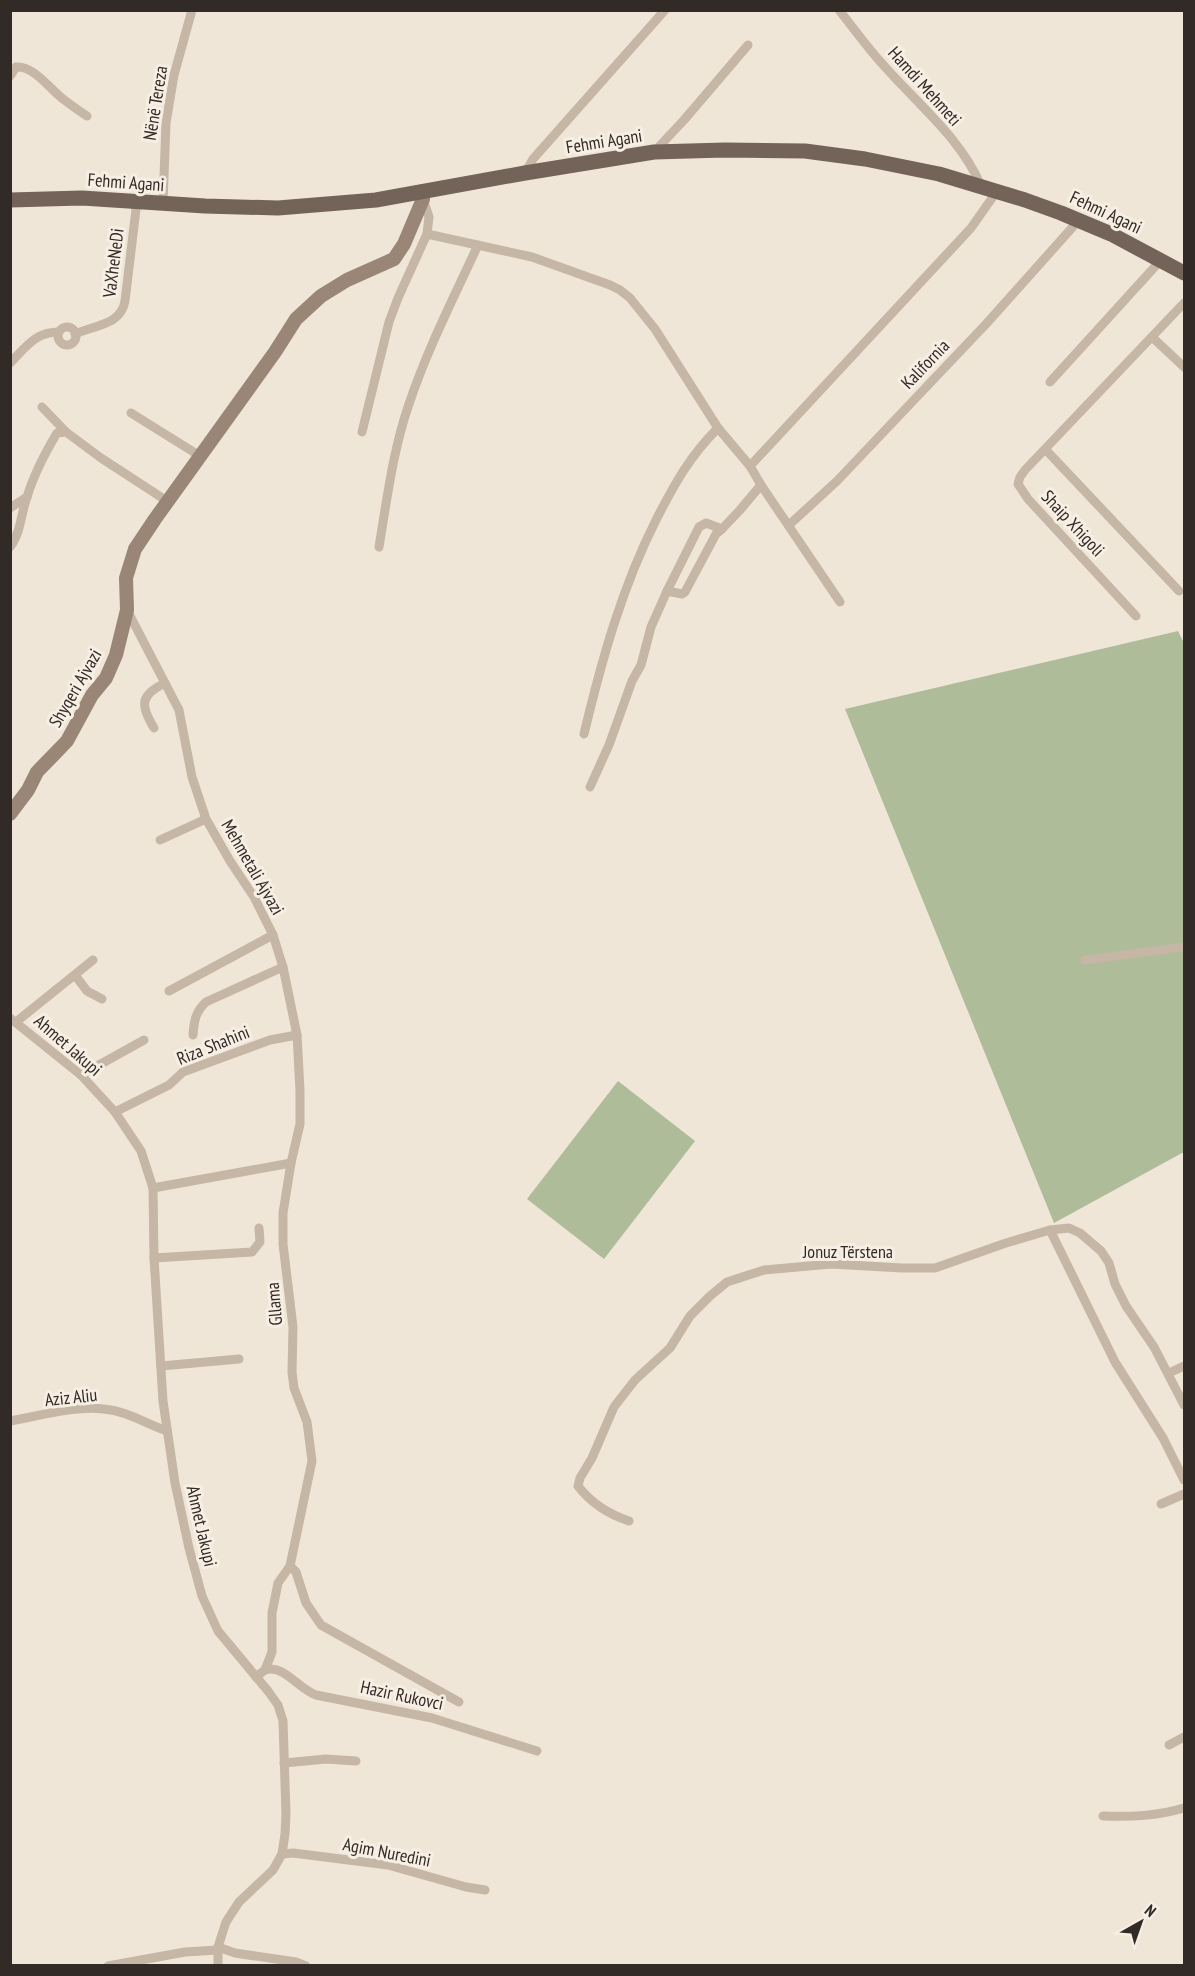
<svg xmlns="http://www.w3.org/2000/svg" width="1195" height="1976" font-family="'PT Sans Narrow',sans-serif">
<rect width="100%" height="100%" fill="#efe6d8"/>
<!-- green -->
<g fill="#aebc9a">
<polygon points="1178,631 1184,643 1184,1153 1182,1153 1054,1223 845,709"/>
<polygon points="618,1081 695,1141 604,1259 527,1199"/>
</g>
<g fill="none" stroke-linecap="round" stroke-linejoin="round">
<!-- street -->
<g stroke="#c5b6a5" stroke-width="9">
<path d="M839,10C855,30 869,50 886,68C919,105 962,140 981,186"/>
<path d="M10,76L16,67C33,65 50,89 63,99C71,105 79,111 87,116"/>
<polyline points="654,152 684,120 748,45"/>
<polyline points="525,173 533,159 665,10"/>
<polyline points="163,203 166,123 174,75 192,10"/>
<polyline points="427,234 532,257 610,285 620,290 630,298 655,329 718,428 750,466 761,485 840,602"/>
<circle cx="67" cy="336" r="9"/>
<path d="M75,334C95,325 121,325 125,301L137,201"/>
<polyline points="1152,337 1184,367"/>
<path d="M10,363C26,347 35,332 59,332"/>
<polyline points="1050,382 1161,260"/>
<polyline points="42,407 66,432"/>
<polyline points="131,413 200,456"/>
<polyline points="362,432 389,322 398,298 427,234 429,217 423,199"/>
<polyline points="1046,450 1179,591"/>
<polyline points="750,466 971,228 997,191"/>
<polyline points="10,508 27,497"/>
<polyline points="789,525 837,481 987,323 1079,220"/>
<path d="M10,547C21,533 21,513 27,497C34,474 45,453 57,433L66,432L101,458L167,501"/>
<path d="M379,547C387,499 393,450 409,404C427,350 454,297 478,245"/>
<polyline points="667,591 682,594 685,592 716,534 722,529"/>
<polyline points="127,610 179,710 192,777 206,819 230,861 254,897 273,935 283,967 297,1035 300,1090 300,1124 291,1163 283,1213 283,1244 293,1327 292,1372 294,1388 307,1422 312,1461 290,1566 278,1583 272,1613 272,1652 265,1670 256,1677"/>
<polyline points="1136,616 1028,499 1018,484 1020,477 1025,470 1184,303"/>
<path d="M154,728C140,705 140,695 165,683"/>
<path d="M584,734C602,659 622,587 657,518C675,483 690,456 718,428"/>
<polyline points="590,787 609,745 632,681 641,665 651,627 667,591 699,527 706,523 722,529 740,510 761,485"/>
<polyline points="160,840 206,819"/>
<polyline points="1085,960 1184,947"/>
<polyline points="75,975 87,991 102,999"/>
<polyline points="169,991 273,935"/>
<polyline points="10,1018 81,1075 115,1112 141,1151 153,1188 154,1258 163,1401 175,1483 189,1548 202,1596 218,1631 268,1691 278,1705 283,1721 286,1814 285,1834 282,1854 273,1870 239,1902 226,1922 218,1947 218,1966"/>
<polyline points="16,1022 93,960"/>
<path d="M193,1035C194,1022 195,1012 206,1002L283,967"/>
<polyline points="81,1075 144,1040"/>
<polyline points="115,1112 169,1085 183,1072 270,1040 297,1035"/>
<polyline points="153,1188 291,1163"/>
<polyline points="1050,1230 1115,1362 1163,1438 1184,1480"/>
<polyline points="154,1258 252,1252 260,1242 259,1228"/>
<polyline points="161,1366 239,1359"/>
<polyline points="1169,1373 1184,1366"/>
<path d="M10,1421C39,1416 76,1405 104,1409C127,1411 146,1424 167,1431"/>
<polyline points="1161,1504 1184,1494"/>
<path d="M629,1521C608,1514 591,1503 578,1486L580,1478L592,1458L614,1407L635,1380L670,1348L690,1316L710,1296L727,1282L764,1270L831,1264L902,1268H935L1006,1243L1050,1230L1069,1228L1080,1233L1101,1251L1109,1263L1115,1284L1126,1306L1154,1347L1184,1405"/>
<polyline points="290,1566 296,1572 306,1603 321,1625 459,1702"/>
<path d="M265,1670C284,1664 298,1689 316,1695L432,1718L537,1751"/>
<polyline points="1169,1745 1184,1737"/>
<polyline points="284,1763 326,1759 356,1761"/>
<path d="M1103,1816C1132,1817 1157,1816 1184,1808"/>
<polyline points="282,1854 293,1853 388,1865 466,1887 485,1890"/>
<polyline points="218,1947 235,1953 296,1962 306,1966"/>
<polyline points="108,1966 185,1952 218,1950"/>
</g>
<!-- secondary -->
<polyline stroke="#998677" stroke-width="14" points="10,814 28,790 37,772 67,741 92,695 106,678 116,655 127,610 126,578 135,549 155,519 275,352 296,319 321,296 347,280 394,259 404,244 423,199 423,191"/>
<!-- primary -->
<polyline stroke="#736358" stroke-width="15" points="10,200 82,198 205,206 278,208 376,200 525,173 654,152 725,150 805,151 865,159 939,174 1025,200 1061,213 1111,234 1184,273"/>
</g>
<g text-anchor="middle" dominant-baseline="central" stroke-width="6" stroke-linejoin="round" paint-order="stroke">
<!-- street labels -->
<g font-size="18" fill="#322a26" stroke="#f7efe4">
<text transform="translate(925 86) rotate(48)">Hamdi Mehmeti</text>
<text transform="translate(155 103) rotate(-81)">Nënë Tereza</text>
<text transform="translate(604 141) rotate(-9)">Fehmi Agani</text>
<text transform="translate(126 182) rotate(4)">Fehmi Agani</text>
<text transform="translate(1106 212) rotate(25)">Fehmi Agani</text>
<text transform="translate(113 263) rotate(-83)">VaXheNeDi</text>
<text transform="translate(925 364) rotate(-46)">Kalifornia</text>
<text transform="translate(1073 523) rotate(47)">Shaip Xhigoli</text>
<text transform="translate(75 688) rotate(-60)">Shyqeri Ajvazi</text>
<text transform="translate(253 867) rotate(60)">Mehmetali Ajvazi</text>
<text transform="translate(68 1045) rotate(41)">Ahmet Jakupi</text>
<text transform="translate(213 1045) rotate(-22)">Riza Shahini</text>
<text x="848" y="1251">Jonuz Tërstena</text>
<text transform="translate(274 1304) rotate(-95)">Gllama</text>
<text transform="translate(71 1397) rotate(-6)">Aziz Aliu</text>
<text transform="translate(202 1526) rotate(77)">Ahmet Jakupi</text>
<text transform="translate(402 1695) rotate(12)">Hazir Rukovci</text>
<text transform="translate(387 1852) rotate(11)">Agim Nuredini</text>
</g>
</g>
<!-- border -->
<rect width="1195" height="1976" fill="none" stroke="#322a26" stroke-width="24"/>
<!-- north arrow -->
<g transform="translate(1141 1922) rotate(40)" stroke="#f7efe4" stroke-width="4.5" paint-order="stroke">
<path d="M0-4.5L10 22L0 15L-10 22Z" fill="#322a26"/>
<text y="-9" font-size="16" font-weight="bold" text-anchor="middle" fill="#322a26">N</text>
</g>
</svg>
